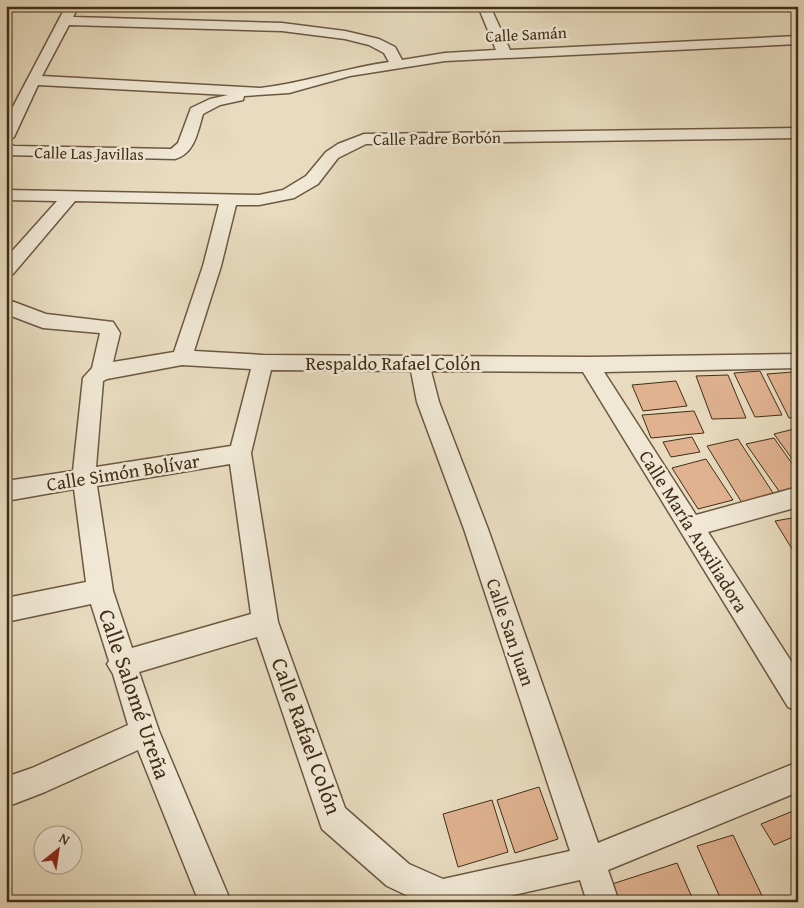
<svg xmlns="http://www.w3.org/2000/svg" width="804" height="908" font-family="'Gentium Book Plus',serif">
<rect width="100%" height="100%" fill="#e8dbbf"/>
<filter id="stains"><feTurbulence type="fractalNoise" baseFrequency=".004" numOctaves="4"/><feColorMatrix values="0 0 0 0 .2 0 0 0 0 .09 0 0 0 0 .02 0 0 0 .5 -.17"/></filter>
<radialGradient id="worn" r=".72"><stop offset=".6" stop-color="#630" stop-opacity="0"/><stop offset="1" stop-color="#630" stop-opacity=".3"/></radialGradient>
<!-- building -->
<g fill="#e0b290" stroke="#412e17">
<polygon points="760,371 782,415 755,417 734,373"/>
<polygon points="793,372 798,381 798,417 789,418 767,374"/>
<polygon points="728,375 746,418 712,419 696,376"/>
<polygon points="676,381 687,406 643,411 632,385"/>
<polygon points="694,411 704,433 651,438 642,415"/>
<polygon points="798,428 798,467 774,434"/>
<polygon points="692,437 700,452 671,457 663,442"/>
<polygon points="774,438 798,472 798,490 781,494 746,444"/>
<polygon points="738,439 775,496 742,503 707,446"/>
<polygon points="706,459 733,500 698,509 672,468"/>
<polygon points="798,517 798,559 775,521"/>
<polygon points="539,787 558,839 515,853 497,800"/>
<polygon points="492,800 508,852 458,867 443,814"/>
<polygon points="798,809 798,835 774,845 761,824"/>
<polygon points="733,835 765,902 722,902 697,846"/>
<polygon points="677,863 694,902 616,902 609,885"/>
</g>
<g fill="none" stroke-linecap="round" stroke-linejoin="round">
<!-- street casing -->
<g stroke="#6b5941" stroke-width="3">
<g id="street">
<path d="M66,6L78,7L73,17L282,23L345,31L379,39L395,47L402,60L445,53L496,50L478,6H490L510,50L798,36V44L445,61L350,76L289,93L244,96L243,100L220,105L203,114C198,130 195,154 175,159L6,155V142L14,146L171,149L178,143L191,108L210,99L228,95L38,85L14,137L6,142V120ZM69,25L282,31L345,39L369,45L384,53L389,62C345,68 304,83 260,88L42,76Z"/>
<path d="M798,128V138L366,144L338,158L318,184L294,198L259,205H236L221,266L194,351L263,355L589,357L798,354V368L604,372L696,515L798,487V507L708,532L798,672V711L788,707L583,372L431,371L439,402L488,529L598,843L798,762V792L608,870L619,902H587L580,880L483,902H421L387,886L322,829L257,637L139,672L159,731L231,902H199L138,750L45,792L6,807V777L32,768L128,725L113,674L107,664L109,661L91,604L6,622V598L86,582L74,489L6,501V481L73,471L83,378L92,368L100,333L43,328L6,314V299L46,314L113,322L120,333L113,362L174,352L203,266L219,204L75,201L13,274L6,276V258L57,201L6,200V190L259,195L283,190L306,176L326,152L338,144L364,134ZM182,365L251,369L231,446L96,467L103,381L107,379ZM271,370L411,371L417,402L464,529L570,851L443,879L409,864L345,808L278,622L251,453ZM230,464L251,614L132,648L113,591L97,486Z"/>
</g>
</g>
<!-- street -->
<use href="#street" fill="#f0e8d5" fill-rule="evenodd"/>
</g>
<g text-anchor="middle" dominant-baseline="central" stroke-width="5" stroke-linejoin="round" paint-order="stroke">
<!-- far-street labels -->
<g font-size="16" fill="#412e17" stroke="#f0e8d5">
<text transform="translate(526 34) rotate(-3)">Calle Samán</text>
<text transform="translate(437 138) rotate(-1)">Calle Padre Borbón</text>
<text transform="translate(89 153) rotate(1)">Calle Las Javillas</text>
</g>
<!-- street labels -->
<g font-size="19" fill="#412e17" stroke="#f0e8d5">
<text x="393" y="363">Respaldo Rafael Colón</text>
<text transform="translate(123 472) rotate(-9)">Calle Simón Bolívar</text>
<text transform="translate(694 531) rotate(58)">Calle María Auxiliadora</text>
<text transform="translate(511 632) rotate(71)">Calle San Juan</text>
</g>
<!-- near-street labels -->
<g font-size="22" fill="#412e17" stroke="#f0e8d5">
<text transform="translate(135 694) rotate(71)">Calle Salomé Ureña</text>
<text transform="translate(307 736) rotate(70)">Calle Rafael Colón</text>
</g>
</g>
<!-- margin -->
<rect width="804" height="908" fill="none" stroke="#e8dbbf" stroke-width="25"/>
<rect x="8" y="8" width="789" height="893" fill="none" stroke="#412e17" stroke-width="2.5"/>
<rect x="12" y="12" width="779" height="883" fill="none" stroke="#412e17"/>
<!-- north arrow -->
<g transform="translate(58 850) rotate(30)"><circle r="24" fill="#f0e8d5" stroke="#aa9e89"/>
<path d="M0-4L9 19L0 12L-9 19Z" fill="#8f2418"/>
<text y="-8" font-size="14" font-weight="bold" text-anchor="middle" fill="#412e17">N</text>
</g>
<rect width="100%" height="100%" filter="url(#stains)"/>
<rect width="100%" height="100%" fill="url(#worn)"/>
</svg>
